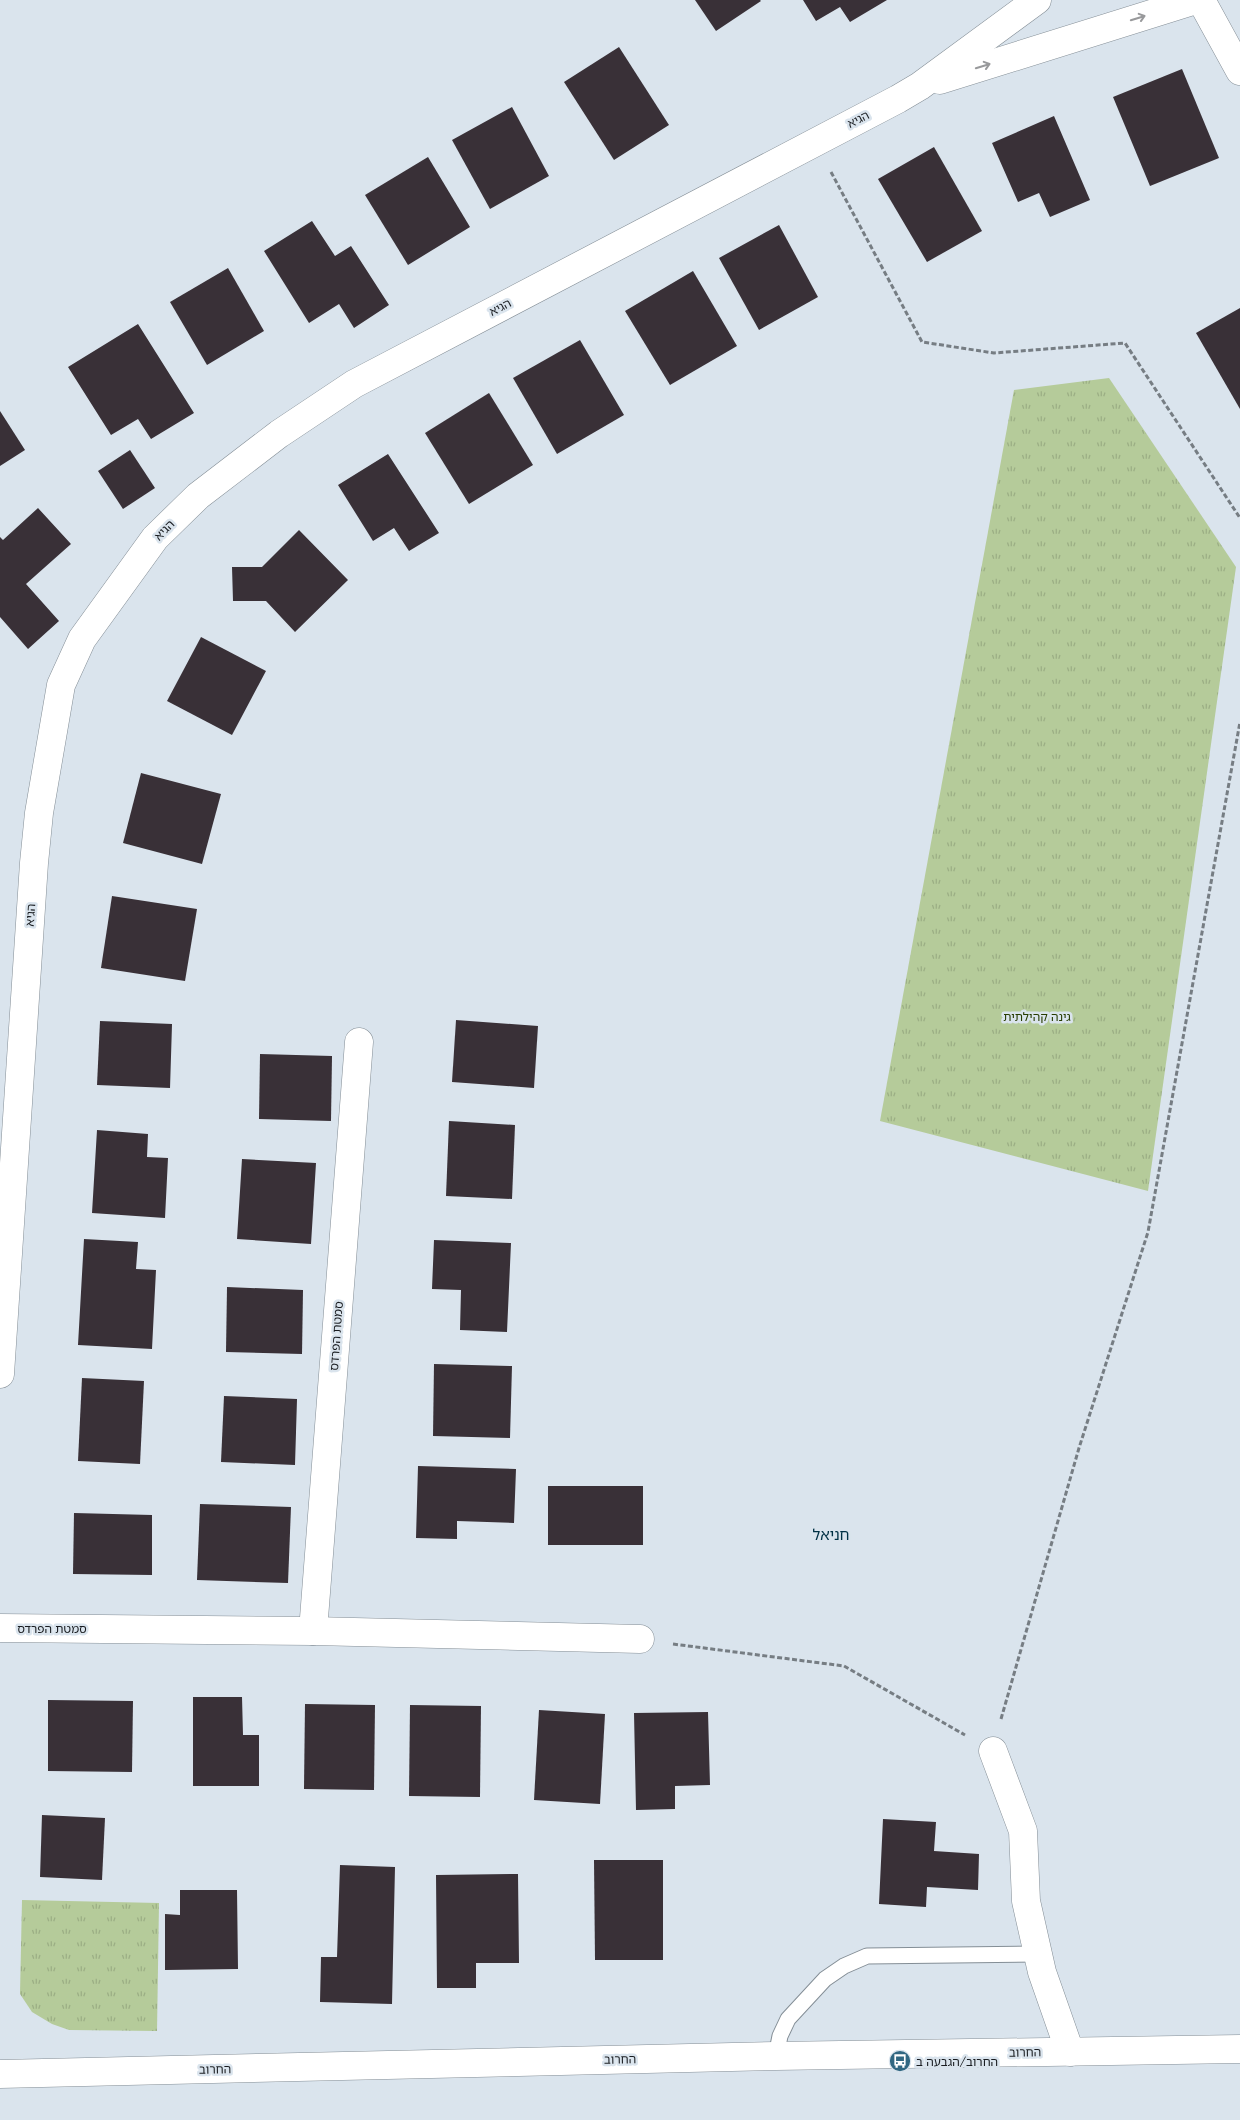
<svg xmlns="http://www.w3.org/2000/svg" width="1240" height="2120" font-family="Quicksand,'Noto Sans Hebrew',sans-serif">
<defs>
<pattern id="park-tufts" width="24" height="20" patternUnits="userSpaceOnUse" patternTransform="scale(1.25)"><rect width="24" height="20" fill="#b5cb9a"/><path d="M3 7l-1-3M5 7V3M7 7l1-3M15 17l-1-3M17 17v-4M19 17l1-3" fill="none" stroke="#9bae84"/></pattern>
</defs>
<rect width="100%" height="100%" fill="#dae4ed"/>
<!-- park -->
<g fill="url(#park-tufts)">
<polygon points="1109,378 1236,567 1148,1191 880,1121 1014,390"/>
<polygon points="22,1900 159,1903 157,2031 69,2030 52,2024 32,2012 20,1994"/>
</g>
<!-- building -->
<g fill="#393037">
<polygon points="695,0 760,0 761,1 716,31"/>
<polygon points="803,0 887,0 850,22 840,7 816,21"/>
<polygon points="619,47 669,125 614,160 564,82"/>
<polygon points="1182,69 1219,158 1150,186 1113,97"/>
<polygon points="512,107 549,176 490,209 452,140"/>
<polygon points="1054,116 1090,200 1050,217 1039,193 1018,202 992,143"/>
<polygon points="934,147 982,231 927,262 878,179"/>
<polygon points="428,157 470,227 408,265 365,195"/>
<polygon points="312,221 335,256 351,246 389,305 354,328 339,304 309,323 264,251"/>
<polygon points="779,225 818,297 759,330 719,258"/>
<polygon points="228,268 264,331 207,365 170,302"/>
<polygon points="693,271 737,346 670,385 625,311"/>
<polygon points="1240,308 1240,409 1196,333"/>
<polygon points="138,324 194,413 151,439 138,419 111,435 68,367"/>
<polygon points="580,340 624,415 557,454 513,378"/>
<polygon points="489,393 533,465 469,504 425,433"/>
<polygon points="0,411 25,450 0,466"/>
<polygon points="130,450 155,488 123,509 98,471"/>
<polygon points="388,454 439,533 409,551 394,528 373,541 338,485"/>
<polygon points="38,508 71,544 26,584 59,621 28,649 0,617 0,537 3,540"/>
<polygon points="299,530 348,580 295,632 266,601 233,601 232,567 262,567"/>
<polygon points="201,637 266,671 232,735 167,701"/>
<polygon points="141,773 221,794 202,864 123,843"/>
<polygon points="112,896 197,909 185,981 101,968"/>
<polygon points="456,1020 538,1026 534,1088 452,1082"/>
<polygon points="100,1021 172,1024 170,1088 97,1085"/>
<polygon points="260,1054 332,1056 331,1121 259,1119"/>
<polygon points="449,1121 515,1125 512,1199 446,1196"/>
<polygon points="97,1130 148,1134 147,1157 168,1158 165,1218 92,1213"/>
<polygon points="242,1159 316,1163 311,1244 237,1239"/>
<polygon points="84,1239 138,1242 136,1269 156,1270 152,1349 78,1345"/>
<polygon points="434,1240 511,1243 507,1332 460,1330 461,1290 432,1289"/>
<polygon points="227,1287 303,1290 302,1354 226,1352"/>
<polygon points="434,1364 512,1366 510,1438 433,1436"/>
<polygon points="82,1378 144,1381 140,1464 78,1461"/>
<polygon points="224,1396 297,1399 295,1465 221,1462"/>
<polygon points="418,1466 516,1469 514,1523 457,1521 457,1539 416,1538"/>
<rect x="548" y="1486" width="95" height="59"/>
<polygon points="200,1504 291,1507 288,1583 197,1580"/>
<polygon points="74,1513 152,1515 152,1575 73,1574"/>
<polygon points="193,1697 242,1697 243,1735 259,1735 259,1786 193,1786"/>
<polygon points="48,1700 133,1701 132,1772 48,1771"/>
<polygon points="305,1704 375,1705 374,1790 304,1789"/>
<polygon points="410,1705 481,1706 480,1797 409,1796"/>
<polygon points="539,1710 605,1714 600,1804 534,1800"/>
<polygon points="708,1712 710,1785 675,1786 675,1809 636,1810 634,1713"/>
<polygon points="42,1815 105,1818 102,1880 40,1877"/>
<polygon points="883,1819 936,1822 934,1851 979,1854 978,1890 927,1887 926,1907 879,1904"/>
<polygon points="594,1860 663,1860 663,1960 595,1960"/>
<polygon points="340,1865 395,1867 392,2004 320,2002 321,1957 337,1957"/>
<polygon points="518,1874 519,1963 476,1963 476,1988 437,1988 436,1875"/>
<polygon points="180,1890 237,1890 238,1969 165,1970 165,1914 180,1915"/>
</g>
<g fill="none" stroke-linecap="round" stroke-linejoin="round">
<!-- service casing -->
<g stroke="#848e96" stroke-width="17">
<polyline id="service" points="776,2056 780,2036 788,2019 825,1979 844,1966 867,1956 1037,1954"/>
</g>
<!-- minor casing -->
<g stroke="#848e96" stroke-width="29">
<g id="minor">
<polyline points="1201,0 1240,71"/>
<polyline points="940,80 1196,0"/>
<polyline points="0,1374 34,863 39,813 61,685 82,639 155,538 198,496 279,434 354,384 898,99 920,86 1037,0"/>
<polyline points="0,1628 313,1631 640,1639"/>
<polyline points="313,1631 359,1042"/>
<polyline points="993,1751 1023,1831 1026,1901 1042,1972 1070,2052"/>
<polyline points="0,2074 776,2056 1240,2049"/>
</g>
</g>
<!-- path -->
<g stroke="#767d83" stroke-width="3" stroke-dasharray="5 2.5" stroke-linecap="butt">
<polyline points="831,172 922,342 994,353 1125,343 1240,518"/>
<polyline points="673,1644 844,1666 965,1735"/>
<polyline points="1001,1719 1079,1448 1148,1232 1240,722"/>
</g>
<!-- service -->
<use href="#service" stroke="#fff" stroke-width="15"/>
<!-- minor -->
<use href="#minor" stroke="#fff" stroke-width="28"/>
</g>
<!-- one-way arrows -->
<defs><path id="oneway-shaft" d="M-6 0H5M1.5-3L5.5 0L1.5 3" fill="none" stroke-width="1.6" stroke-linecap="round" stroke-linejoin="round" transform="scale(1.25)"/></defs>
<g stroke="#98999b">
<use href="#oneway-shaft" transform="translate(1138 18) rotate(-17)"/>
<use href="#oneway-shaft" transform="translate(983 66) rotate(-17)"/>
</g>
<!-- icons -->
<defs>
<g id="bus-disc" transform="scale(1.125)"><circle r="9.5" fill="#316782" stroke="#dae4ed"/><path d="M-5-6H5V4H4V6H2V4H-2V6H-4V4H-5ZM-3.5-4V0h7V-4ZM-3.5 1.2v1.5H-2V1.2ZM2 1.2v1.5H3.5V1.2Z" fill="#fff"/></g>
</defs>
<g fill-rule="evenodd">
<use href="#bus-disc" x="900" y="2061"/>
</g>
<g text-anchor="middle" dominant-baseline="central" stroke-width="5" stroke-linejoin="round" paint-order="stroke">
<!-- street labels -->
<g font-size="12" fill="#191c20" stroke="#dae4ed">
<text transform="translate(858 119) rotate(-27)">הגיא</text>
<text transform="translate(500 307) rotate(-28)">הגיא</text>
<text transform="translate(164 530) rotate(-46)">הגיא</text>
<text transform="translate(30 915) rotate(-86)">הגיא</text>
<text transform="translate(336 1336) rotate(-86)">סמטת הפרדס</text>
<text x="52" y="1628">סמטת הפרדס</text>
<text transform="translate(1025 2052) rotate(-1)">החרוב</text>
<text transform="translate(620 2059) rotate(-1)">החרוב</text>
<text transform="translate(215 2069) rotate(-1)">החרוב</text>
</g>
<!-- park labels -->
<g font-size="12" fill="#273c00" stroke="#dae4ed">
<text x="1037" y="1016">גינה קהילתית</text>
</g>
<!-- poi labels -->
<g font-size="12" fill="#191c20" stroke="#dae4ed" text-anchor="start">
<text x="916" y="2061">החרוב/הגבעה ב</text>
</g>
<!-- quarter labels -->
<g font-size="15" fill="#003044" stroke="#dae4ed">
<text x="831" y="1534">חניאל</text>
</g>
</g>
</svg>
